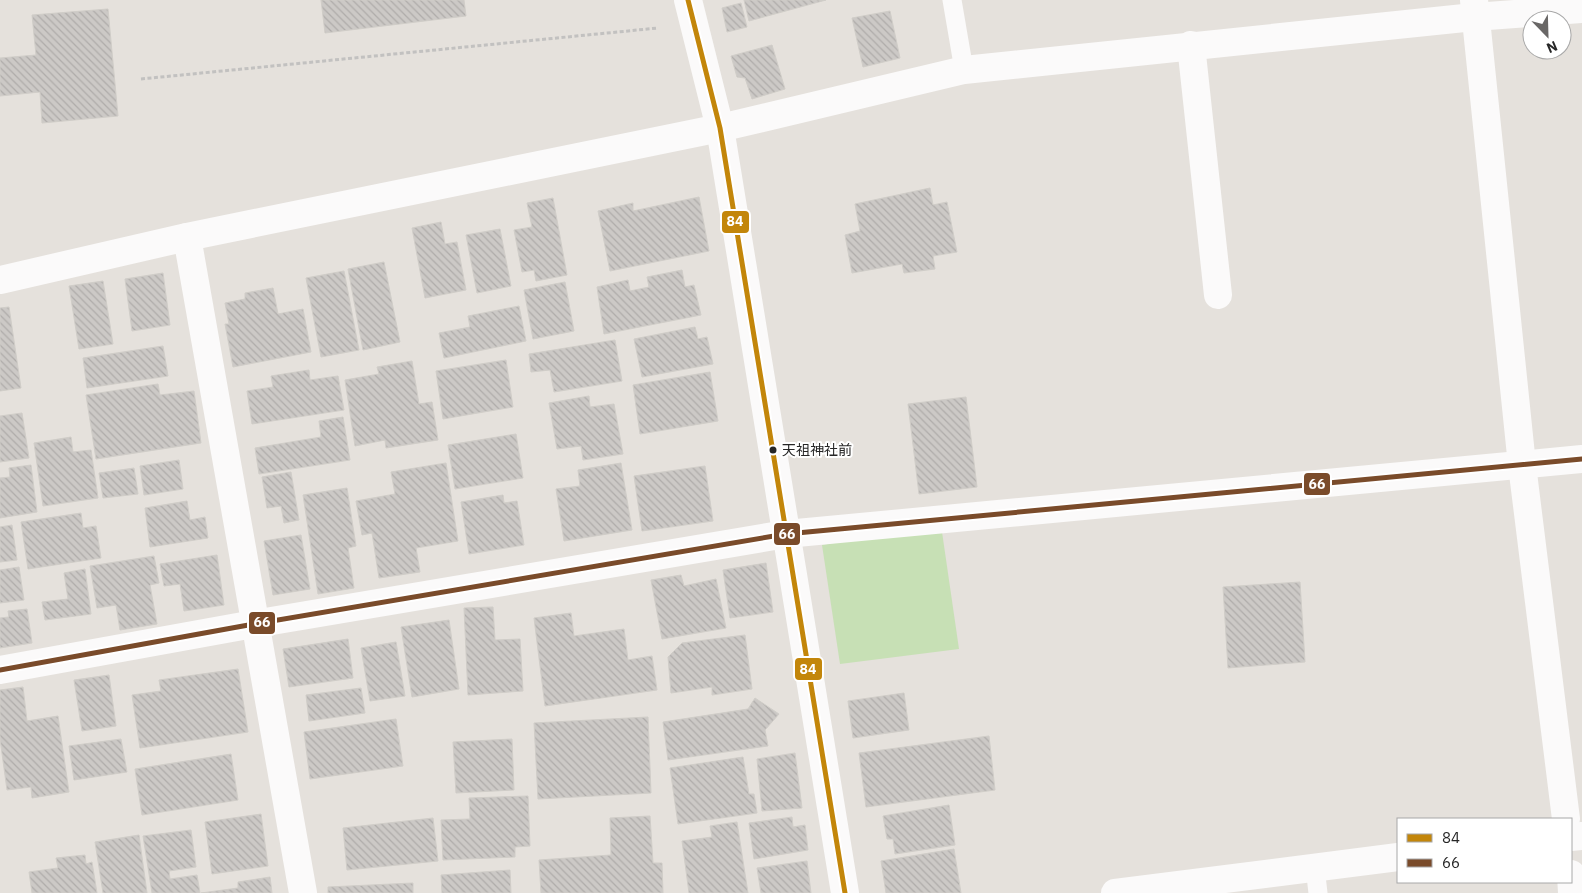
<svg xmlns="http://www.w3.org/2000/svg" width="1582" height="893" font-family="'IBM Plex Sans','Noto Sans JP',sans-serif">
<defs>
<pattern id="building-back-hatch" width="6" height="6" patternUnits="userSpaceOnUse" patternTransform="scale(1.25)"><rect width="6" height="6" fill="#ccc9c6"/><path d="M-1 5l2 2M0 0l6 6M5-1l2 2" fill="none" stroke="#afacaa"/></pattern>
</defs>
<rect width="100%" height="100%" fill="#e5e1dc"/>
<!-- grass -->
<polygon fill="#c7e0b5" points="941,525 959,649 840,664 822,545"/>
<!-- building -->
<g fill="url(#building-back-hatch)" stroke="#d0cdc8">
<polygon points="321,0 464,0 466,16 325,33"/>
<polygon points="744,0 826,0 749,21"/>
<polygon points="741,3 747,27 727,32 722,8"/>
<polygon points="108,9 118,116 42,123 40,92 0,96 0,58 36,55 32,15"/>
<polygon points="890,11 900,58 863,67 852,18"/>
<polygon points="772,45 785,89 752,99 745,78 737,77 731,56"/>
<polygon points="930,188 933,205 947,202 957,252 933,256 935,269 904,273 902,264 852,273 845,235 860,231 855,204"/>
<polygon points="699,197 709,251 610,271 598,211 633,203 633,211"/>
<polygon points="553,198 567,275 536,281 534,270 522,272 514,230 532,227 527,203"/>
<polygon points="441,222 445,244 457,242 466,290 425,298 412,228"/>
<polygon points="500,229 511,286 477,293 466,235"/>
<polygon points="384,262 400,342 363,350 348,269"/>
<polygon points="682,270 685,287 694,285 701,315 604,334 597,287 628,280 630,291 649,287 647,277"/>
<polygon points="344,271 359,350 321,357 306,278"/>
<polygon points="163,273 170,325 132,331 125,279"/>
<polygon points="103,281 113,344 79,349 69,286"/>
<polygon points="565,282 574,331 533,339 524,290"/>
<polygon points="273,288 278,314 303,309 311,352 233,367 225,324 229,324 225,303 245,299 245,293"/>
<polygon points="519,306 526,341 444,358 439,333 470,327 468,316"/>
<polygon points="9,307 21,388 0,391 0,308"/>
<polygon points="695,327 698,339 707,337 713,364 642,377 634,339"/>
<polygon points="615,340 622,381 554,392 550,370 531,372 529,354"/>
<polygon points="163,346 168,376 87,388 83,358"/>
<polygon points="506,360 513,407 443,419 436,371"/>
<polygon points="412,361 419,404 432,402 438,440 386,448 385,440 355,446 345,380 379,374 377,367"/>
<polygon points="309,370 310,380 338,376 344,410 252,424 247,391 273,387 271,376"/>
<polygon points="710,372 718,421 640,434 633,385"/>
<polygon points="158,384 160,395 194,391 201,443 96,459 86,395"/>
<polygon points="589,396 590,407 614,404 623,454 583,460 581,446 557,449 549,403"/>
<polygon points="966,397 977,487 919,494 908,404"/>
<polygon points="22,413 29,458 0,462 0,416"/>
<polygon points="343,417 350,460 259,474 255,448 321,437 319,421"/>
<polygon points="516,434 523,478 455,489 448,445"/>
<polygon points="71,437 73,452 91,450 98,498 43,506 34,443"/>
<polygon points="179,460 183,489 144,495 140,466"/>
<polygon points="446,463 458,541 416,548 420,572 379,578 372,533 362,535 356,501 395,494 391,472"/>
<polygon points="621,463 632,530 564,541 556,489 580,486 578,470"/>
<polygon points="31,465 37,512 0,518 0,478 10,477 9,468"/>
<polygon points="705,466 713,521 642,531 634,476"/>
<polygon points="134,468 138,494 103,498 99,473"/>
<polygon points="291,472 299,520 284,523 281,506 267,508 262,477"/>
<polygon points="347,488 356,546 348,548 354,588 318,594 303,495"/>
<polygon points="503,495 504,503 517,501 524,545 469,554 461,502"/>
<polygon points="187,501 190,520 205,517 208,538 150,547 145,508"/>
<polygon points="81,513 83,528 96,526 101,558 28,569 21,522"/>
<polygon points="12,525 17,560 0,562 0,527"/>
<polygon points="301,535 310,589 273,595 264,541"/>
<polygon points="217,555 224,605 184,611 180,584 164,586 160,564"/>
<polygon points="154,556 159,583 150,585 157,624 120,630 116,605 97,608 90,566"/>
<polygon points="766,563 773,612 730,618 723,570"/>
<polygon points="19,567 24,600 0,603 0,570"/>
<polygon points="85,569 91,614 45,620 42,602 68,599 64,573"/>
<polygon points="681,575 684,586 716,579 726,628 662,639 651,580"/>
<polygon points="1300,582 1305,662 1228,668 1223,587"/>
<polygon points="493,607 495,640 520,639 523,691 468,695 464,608"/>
<polygon points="27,609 32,643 0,648 0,618 9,617 8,611"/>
<polygon points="571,613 574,636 624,629 628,660 652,656 657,690 545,706 534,618"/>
<polygon points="449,620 459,689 412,697 401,627"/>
<polygon points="745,635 752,689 712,695 712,687 671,693 668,657 682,643"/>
<polygon points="348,639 353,678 289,687 283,649"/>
<polygon points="396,642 405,696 370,701 361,648"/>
<polygon points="238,669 248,732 140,748 132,695 161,691 159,680"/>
<polygon points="109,675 116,726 82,731 74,680"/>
<polygon points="23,687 27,721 58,716 69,792 32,798 31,787 7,790 0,739 0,690"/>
<polygon points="361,688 365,713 309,721 306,695"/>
<polygon points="904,693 909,730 853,738 848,701"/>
<polygon points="755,698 779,714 765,730 768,746 668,760 663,722 748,709"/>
<polygon points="648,717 651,793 538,799 534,723"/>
<polygon points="396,719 403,766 310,779 304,732"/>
<polygon points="989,736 995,790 866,807 859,753"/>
<polygon points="121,739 127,772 74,780 69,746"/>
<polygon points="512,739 514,790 456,793 453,742"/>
<polygon points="795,753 802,808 762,811 757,759"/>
<polygon points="231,754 238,800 142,815 135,769"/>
<polygon points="743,757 749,794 754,794 757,813 678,824 670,768"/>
<polygon points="528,796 530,846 515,847 515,857 443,860 441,820 470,819 469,798"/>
<polygon points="949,805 955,845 895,854 893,839 887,839 883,816"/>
<polygon points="261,814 268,866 212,874 205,822"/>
<polygon points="650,816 653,863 662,863 663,893 541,893 539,860 611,855 610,818"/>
<polygon points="792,817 793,827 805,825 808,850 754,859 749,823"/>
<polygon points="433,818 438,861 347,870 343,828"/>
<polygon points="737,822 748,893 689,893 682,841 712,837 710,826"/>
<polygon points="191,830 196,867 169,871 170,879 197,875 200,893 152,893 143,836"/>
<polygon points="139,835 147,893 103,893 95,842"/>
<polygon points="954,849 961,893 886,893 881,861"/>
<polygon points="85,855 86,864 92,862 97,893 32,893 29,872 58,868 56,858"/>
<polygon points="807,861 811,893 761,893 757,868"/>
<polygon points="510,870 511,893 442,893 441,875"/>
<polygon points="270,877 272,893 201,893 238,888 238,882"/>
<polygon points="413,883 413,893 328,893 328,887"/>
</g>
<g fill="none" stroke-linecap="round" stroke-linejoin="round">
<!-- path -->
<polyline stroke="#c2c1c0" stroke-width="3" stroke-dasharray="4 2.5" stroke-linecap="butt" points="141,79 658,28"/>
<!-- lane -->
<g stroke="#fbfafa" stroke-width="19">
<polyline points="952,0 964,70"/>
<polyline points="1315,867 1318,893"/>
</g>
<!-- street -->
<g stroke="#fbfafa" stroke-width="28">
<polyline points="688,0 720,128"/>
<polyline points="1474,0 1522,465 1566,819"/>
<polyline points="1191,45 1218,295"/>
<polyline points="187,237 303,893"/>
<polyline points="0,670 254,624 786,534 1582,459"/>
<polyline points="1571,837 1582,836"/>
<polyline points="1571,874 1572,893"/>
<polyline points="1115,893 1398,857"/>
</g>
<!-- secondary -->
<g stroke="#fbfafa" stroke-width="28">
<polyline points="720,128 845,893"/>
<polyline points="0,280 187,237 720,128 964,70 1474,17 1582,9"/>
</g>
<!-- bus-1 casing -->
<g stroke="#fff" stroke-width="9">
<polyline id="bus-1" points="688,0 720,128 845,893"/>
</g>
<!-- bus-2 casing -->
<g stroke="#fff" stroke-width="9">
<polyline id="bus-2" points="0,670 254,624 786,534 1582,459"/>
</g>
<!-- bus-1 -->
<use href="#bus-1" stroke="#c3860a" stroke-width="5"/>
<!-- bus-2 -->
<use href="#bus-2" stroke="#7a4b2a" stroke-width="5"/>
</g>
<!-- markers -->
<circle fill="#262626" stroke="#fff" stroke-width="2" cx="773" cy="450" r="4.5"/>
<g text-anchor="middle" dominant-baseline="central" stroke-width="4" stroke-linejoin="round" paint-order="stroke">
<!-- bus labels -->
<g font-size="14" fill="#262626" stroke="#fff" text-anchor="start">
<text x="782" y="450">天祖神社前</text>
</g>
</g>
<g stroke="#fff" stroke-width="2">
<rect x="721" y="210" width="29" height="24" rx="5" fill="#c3860a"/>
<rect x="1303" y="472" width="28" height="24" rx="5" fill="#7a4b2a"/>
<rect x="773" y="522" width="28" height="24" rx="5" fill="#7a4b2a"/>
<rect x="248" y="611" width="28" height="24" rx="5" fill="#7a4b2a"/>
<rect x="794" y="657" width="29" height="24" rx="5" fill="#c3860a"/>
</g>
<g font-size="14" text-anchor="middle" font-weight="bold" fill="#fff">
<text x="735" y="226">84</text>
<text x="1317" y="489">66</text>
<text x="787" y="539">66</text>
<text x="262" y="627">66</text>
<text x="808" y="674">84</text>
</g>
<!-- legend -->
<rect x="1397" y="818" width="175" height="65" fill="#ffffff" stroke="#a8a8a8"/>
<rect x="1407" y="834" width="25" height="8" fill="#c3860a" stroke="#a8a8a8"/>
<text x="1442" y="843" font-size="15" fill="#262626">84</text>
<rect x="1407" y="859" width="25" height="8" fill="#7a4b2a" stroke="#a8a8a8"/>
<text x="1442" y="868" font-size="15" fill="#262626">66</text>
<!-- north arrow -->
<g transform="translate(1547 35) rotate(157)"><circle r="24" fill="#ffffff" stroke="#a8a8a8"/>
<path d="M0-4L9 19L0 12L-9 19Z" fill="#696766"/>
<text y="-8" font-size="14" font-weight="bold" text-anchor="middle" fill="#262626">N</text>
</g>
</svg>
